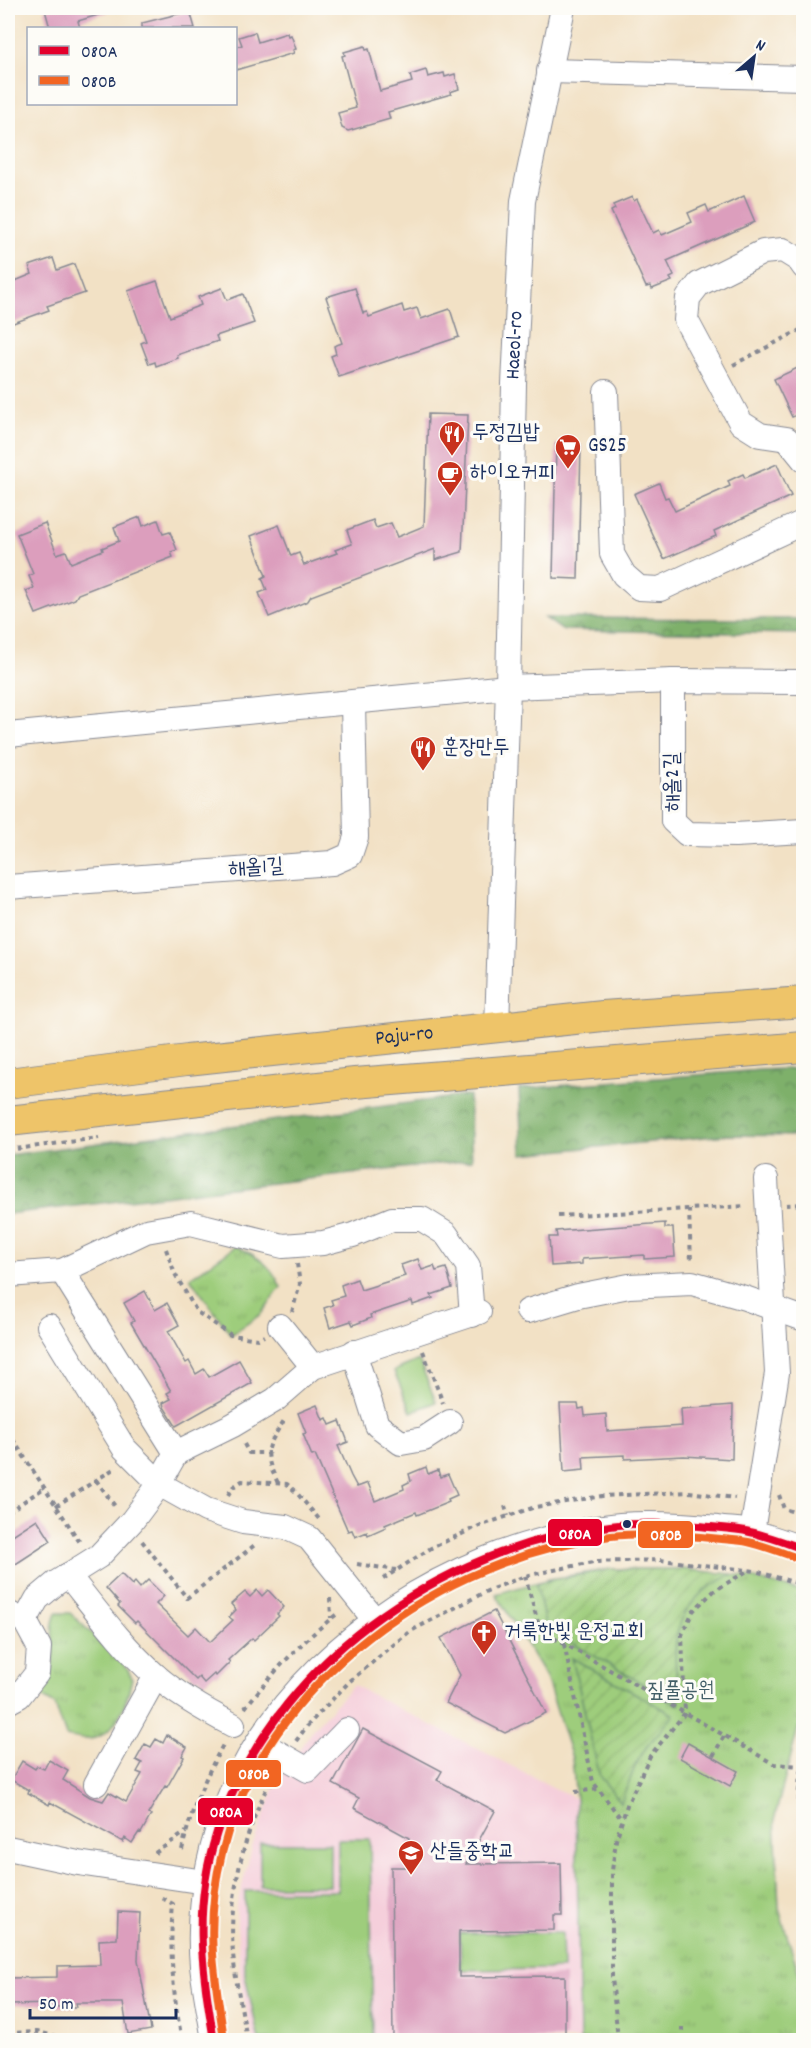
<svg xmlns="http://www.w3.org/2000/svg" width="811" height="2048" font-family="Dekko,'Poor Story',sans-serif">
<defs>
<pattern id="forest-crowns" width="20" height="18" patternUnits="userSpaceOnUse" patternTransform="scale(1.5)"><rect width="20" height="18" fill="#7eb06b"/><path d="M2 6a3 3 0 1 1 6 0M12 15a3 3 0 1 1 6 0" fill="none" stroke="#66905b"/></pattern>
<pattern id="park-tufts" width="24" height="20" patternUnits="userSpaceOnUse" patternTransform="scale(1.5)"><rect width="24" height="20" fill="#9ecd7b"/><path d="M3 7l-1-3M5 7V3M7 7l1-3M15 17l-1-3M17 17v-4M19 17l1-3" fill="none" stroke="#88b06d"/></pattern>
<pattern id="garden-furrows" width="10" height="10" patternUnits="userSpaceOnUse" patternTransform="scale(1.5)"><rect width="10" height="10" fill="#9ecd7b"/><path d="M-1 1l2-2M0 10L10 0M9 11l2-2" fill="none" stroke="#88b06d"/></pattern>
</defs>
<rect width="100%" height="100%" fill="#fdfcf7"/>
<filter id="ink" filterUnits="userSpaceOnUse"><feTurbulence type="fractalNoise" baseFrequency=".0167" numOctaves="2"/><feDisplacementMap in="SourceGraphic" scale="12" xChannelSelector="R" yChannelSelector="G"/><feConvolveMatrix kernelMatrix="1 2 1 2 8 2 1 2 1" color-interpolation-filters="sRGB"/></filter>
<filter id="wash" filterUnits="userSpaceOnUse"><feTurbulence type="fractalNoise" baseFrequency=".008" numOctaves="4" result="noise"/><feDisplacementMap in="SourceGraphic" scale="24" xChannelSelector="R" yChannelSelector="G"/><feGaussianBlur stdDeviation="1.35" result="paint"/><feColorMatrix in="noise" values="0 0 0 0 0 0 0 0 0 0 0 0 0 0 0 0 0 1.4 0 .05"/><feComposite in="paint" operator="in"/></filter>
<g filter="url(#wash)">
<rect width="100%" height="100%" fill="#f2e1c5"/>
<!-- built -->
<polygon fill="#f5cfdb" points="353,1685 576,1799 580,2040 253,2040 241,1984 236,1909 253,1844 275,1786 312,1730"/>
<!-- grass -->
<g fill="#9ecd7b" stroke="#5c7e6c" stroke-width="1.5">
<polygon points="419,1360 436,1402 411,1412 394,1371"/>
<polygon points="338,1839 370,1839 373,2040 259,2040 245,1975 245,1891 338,1891"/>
<rect x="260" y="1843" width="70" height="43"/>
<polygon points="460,1933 562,1933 563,1969 461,1970"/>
</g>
<!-- forest -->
<g fill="url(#forest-crowns)" stroke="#4c7064" stroke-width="1.5">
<polygon points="545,618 803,619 803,634 562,630"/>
<polygon points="803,1068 803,1136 727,1135 522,1154 519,1089 760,1070"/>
<polygon points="469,1095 472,1160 8,1214 8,1155"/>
</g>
<!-- park -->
<g fill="url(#park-tufts)" stroke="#5c7e6c" stroke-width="1.5">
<path d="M236,1246C259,1257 270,1264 281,1287L261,1314L231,1335L190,1278Z"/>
<polygon points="611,1569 681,1569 744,1576 803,1592 803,1720 798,1729 775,1816 779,1909 800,1977 803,1983 803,2040 580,2040 576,1799 572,1758 546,1677 496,1594 549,1579"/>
<path d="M56,1613H70L124,1664L132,1678C127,1702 116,1740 85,1739C79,1739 72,1737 66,1736L55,1705L40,1696C49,1682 54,1668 54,1651C53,1635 50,1629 56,1613Z"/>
</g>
<!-- garden -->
<g fill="url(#garden-furrows)" stroke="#5c7e6c" stroke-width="1.5">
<path d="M611,1569H681L732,1574C723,1580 712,1584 704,1591C665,1624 676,1659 679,1705L546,1628L536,1583Z"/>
<polygon points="572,1658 674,1715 647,1746 636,1764 621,1802 600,1777"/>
</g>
<g id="blocks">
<!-- building -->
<g fill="#dc9ebd">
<polygon points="53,8 107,8 108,12 78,21 80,28 50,28 45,10"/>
<polygon points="190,11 195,28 142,28 142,23"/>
<polygon points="255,32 258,42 287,33 288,36 291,35 296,49 293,50 294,53 236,70 236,47 242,45 239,37"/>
<polygon points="365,46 366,50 369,49 380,91 412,82 410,75 426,70 428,77 444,73 445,77 455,74 459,89 450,92 451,94 388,112 390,119 348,131 342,128 338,113 356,108 342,56 345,55 344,52"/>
<polygon points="744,196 755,222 667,261 674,276 670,278 672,281 652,289 650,286 646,287 611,211 615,209 613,205 632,197 634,201 637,199 653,233 659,230 662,235 692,222 688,213 706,205 709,212"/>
<polygon points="53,258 57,270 74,264 85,293 47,306 49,310 8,325 8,284 32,274 29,266"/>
<polygon points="157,281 170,317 201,305 198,297 222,288 227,300 243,294 254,323 216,336 218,341 177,355 178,358 156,366 155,362 149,364 141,343 146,341 128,291"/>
<polygon points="355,288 363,313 367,312 369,317 402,305 404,312 417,308 421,319 450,309 459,337 339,377 331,356 336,354 334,346 342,343 326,297"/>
<polygon points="804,365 804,412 792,417 774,379"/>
<polygon points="428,414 468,415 462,552 435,560 435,549 311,596 308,601 269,617 259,593 267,590 262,578 266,576 251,536 279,525 291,556 299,553 304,565 337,553 335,550 352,544 347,530 373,520 376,528 391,523 397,537 424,526"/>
<polygon points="556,444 581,445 578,579 553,578"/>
<polygon points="777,464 791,496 714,531 716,536 664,559 634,494 659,483 665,498 668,497 675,511 730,486 728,481 743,474 745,478"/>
<polygon points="140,517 143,526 158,520 163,534 170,532 177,550 171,552 173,557 78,594 75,599 36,614 26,591 34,588 29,576 33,574 17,534 45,523 57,554 66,551 71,563 103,550 102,548 119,541 114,527"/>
<polygon points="665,1223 665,1228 673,1228 675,1257 644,1259 644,1255 582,1259 582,1264 551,1266 549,1237 557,1237 556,1231"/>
<polygon points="418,1259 422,1270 434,1266 436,1271 446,1268 452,1288 431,1295 433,1298 413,1305 412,1301 370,1315 371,1318 353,1325 351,1321 330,1328 324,1308 333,1305 331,1300 344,1296 341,1285 357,1279 361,1290 405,1276 401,1265"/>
<polygon points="145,1291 155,1310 167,1303 179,1325 168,1331 186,1363 189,1361 196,1374 204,1369 209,1377 239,1360 252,1383 176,1426 164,1407 163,1403 171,1399 167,1393 171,1391 131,1323 134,1321 124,1303"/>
<polygon points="560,1404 578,1404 579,1409 584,1408 585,1416 606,1414 607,1431 682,1426 681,1409 733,1405 732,1459 684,1456 625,1459 625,1455 583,1457 584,1470 564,1472"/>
<polygon points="317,1405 323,1420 327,1418 330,1425 340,1421 348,1442 338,1446 351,1476 357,1487 368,1483 375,1501 404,1489 403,1485 411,1481 409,1474 426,1467 428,1474 438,1470 440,1477 448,1474 457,1495 448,1499 449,1502 417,1515 416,1512 385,1525 386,1527 368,1535 367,1532 355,1537 352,1530 348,1531 315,1455 312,1456 303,1434 306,1433 298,1413"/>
<polygon points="37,1519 51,1541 8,1569 8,1538"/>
<polygon points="121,1574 132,1585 135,1582 140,1588 148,1580 164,1596 156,1604 188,1635 196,1627 210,1642 233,1620 229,1617 236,1610 231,1604 245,1592 250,1597 257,1590 262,1596 268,1590 284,1607 277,1614 279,1616 254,1640 252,1638 228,1660 230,1662 216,1676 214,1674 204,1683 199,1677 196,1680 137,1621 135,1623 118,1606 120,1604 106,1588"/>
<polygon points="494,1611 546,1713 505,1733 446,1703 460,1675 441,1638"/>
<polygon points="363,1729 442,1771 437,1780 495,1811 466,1864 561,1863 562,1915 554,1915 554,1930 459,1931 459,1977 565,1976 565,2038 393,2040 391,1867 409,1867 409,1838 354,1808 359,1798 333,1784"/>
<polygon points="167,1735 187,1747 182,1756 184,1757 167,1787 165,1786 148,1814 151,1815 141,1833 139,1832 132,1843 125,1838 123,1842 50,1802 49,1805 28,1793 29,1790 11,1780 22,1761 35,1769 37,1766 44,1769 49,1760 68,1771 63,1780 90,1797 103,1801 109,1792 126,1802 142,1774 137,1772 142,1763 136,1760 145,1744 151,1747 156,1739 163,1743"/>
<polygon points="688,1743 738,1771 730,1786 680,1758"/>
<polygon points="118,1912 140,1913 138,1960 151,2030 128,2034 123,2003 76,2003 77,2007 57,2007 56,2004 8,2005 8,1978 57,1977 57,1966 100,1965 99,1940 117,1939"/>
</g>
</g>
</g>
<g filter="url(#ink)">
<use href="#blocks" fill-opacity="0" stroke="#868892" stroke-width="1.5"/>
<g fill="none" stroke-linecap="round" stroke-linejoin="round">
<!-- minor casing -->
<g stroke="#868892" stroke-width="26">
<g id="minor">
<polyline points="549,71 804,78"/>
<polyline points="804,267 799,260 783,250 763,252 699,284 688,298 686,320 741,423 760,435 787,439 804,460"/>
<polyline points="606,392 612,554 624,575 639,588 660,589 804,522"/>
<polyline points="673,681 673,821 687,834 735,835 804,831"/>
<polyline points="8,735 508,687 673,681 804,682"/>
<polyline points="8,887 332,863 350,855 356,837 353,703"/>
<path id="s1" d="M497,1027L508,687L514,384L523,201L563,8"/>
<polyline points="62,1271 176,1453"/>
<polyline points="8,1275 62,1271 146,1231 191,1223 283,1246 323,1243 353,1235 392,1219 422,1219 446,1234 468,1266 472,1315"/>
<polyline points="528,1311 578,1296 629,1286 692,1283 745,1298 804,1319"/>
<polyline points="49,1326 124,1448 161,1485 206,1510 243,1522 285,1527 309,1538 374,1619"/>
<polyline points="280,1326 313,1367"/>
<polyline points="354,1352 377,1425 401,1443 424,1439 450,1422"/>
<polyline points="752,1532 777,1373 766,1179"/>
<path d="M68,1575C96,1610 122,1646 156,1676C179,1696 206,1711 233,1725"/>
<polyline points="8,1613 25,1621 39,1647 37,1673 19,1696 8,1702"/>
<polyline points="25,1621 37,1599 56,1583 99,1556 132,1521 153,1493 176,1453 233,1425 275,1400 313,1367 479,1312"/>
<polyline points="259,1742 308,1770 347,1730"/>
<polyline points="96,1784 156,1676"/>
<polyline points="8,1848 78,1863 205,1882"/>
<path d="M214,2040C210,2016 205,1991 202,1966C198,1922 204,1874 217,1832C253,1707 366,1608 483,1560C519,1545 559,1535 596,1528C634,1521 680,1524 717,1528C729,1530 743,1529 755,1533C771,1537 787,1543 804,1549"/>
</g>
</g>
<!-- major casing -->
<g stroke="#868892" stroke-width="32">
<g id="major">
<path id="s2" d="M8,1083L187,1060L603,1016L804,1002"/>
<polyline points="8,1121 355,1083 804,1047"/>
</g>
</g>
<!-- path -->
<g stroke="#868892" stroke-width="4" stroke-dasharray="4.5 4.5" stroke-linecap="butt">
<polyline points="733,365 804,328"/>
<polyline points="8,1150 99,1138"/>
<polyline points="786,1205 804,1204"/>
<polyline points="689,1209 691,1262"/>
<polyline points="558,1216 746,1206"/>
<polyline points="166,1249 175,1274 197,1312 231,1335 258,1339 264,1336"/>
<polyline points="292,1312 300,1284 297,1264"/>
<polyline points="423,1351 443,1403"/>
<polyline points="8,1432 81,1544"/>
<polyline points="244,1444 249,1453 269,1453"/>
<polyline points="96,1480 117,1509"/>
<path d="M278,1483C262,1452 267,1447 285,1419"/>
<polyline points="228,1495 233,1487 242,1481 287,1484 296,1492 319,1519"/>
<polyline points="779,1495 784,1509 804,1515"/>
<polyline points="56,1506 115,1468"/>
<polyline points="505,1506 508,1516"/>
<polyline points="8,1512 44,1488"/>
<polyline points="142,1541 187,1598 256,1544"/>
<polyline points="357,1564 396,1570"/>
<polyline points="525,1576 540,1630 774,1764 801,1766"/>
<polyline points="383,1579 431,1548 479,1526 535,1507 602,1496 689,1492 735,1498"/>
<polyline points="797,1590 799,1583"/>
<polyline points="330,1598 331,1618"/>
<polyline points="564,1644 593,1782 622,1820"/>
<path d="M245,1708C273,1672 301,1642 337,1614"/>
<polyline points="296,1741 307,1726 350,1681 409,1632 487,1591 525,1576 593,1562 661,1560 755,1571 804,1585"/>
<path d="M804,1752C798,1780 796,1810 804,1838"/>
<polyline points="713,1756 724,1736"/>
<polyline points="269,1783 275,1786"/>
<polyline points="575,1792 598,1789"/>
<path d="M182,1850C191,1810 204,1779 224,1743"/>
<polyline points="155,1853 186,1832"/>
<path d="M162,1898L173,1904C169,1951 173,1995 182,2040"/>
<polyline points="682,2027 682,2040"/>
<polyline points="8,2033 37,2032 73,2040"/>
<path d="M247,2040C243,2015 237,1989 234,1963C226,1898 244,1832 273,1775"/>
<polyline points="618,2040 612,1977 612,1871 616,1840 627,1805 650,1756 685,1713 682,1635 693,1611 714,1591 747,1571"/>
</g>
<!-- minor -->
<use href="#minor" stroke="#fff" stroke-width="24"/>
<!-- major -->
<use href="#major" stroke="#eec469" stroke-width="30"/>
<!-- bus-1 casing -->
<g stroke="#fdfcf7" stroke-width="12">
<path id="bus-1" d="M214,2040C201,1966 193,1906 217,1832C272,1665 438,1547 610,1526C639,1522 669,1524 699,1526C716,1528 734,1528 750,1532C768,1536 786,1543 804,1549"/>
</g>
<!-- bus-2 casing -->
<g stroke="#fdfcf7" stroke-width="12">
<path id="bus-2" d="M224,2038C213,1970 205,1921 222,1853C265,1680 441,1557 611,1536C648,1532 685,1535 721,1539C730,1540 739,1540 748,1542C766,1546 783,1553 800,1559"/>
</g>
<!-- bus-1 -->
<use href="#bus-1" stroke="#e4002b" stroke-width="8"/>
<!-- bus-2 -->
<use href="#bus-2" stroke="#f26522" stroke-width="8"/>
</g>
</g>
<!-- icons -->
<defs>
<g id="restaurant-pin" transform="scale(1.35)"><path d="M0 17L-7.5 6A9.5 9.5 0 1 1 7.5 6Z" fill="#c8321e" stroke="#fdfcf7"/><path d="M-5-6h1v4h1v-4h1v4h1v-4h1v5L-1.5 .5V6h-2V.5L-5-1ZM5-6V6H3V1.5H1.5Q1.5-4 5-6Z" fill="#fff"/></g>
<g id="supermarket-pin" transform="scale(1.35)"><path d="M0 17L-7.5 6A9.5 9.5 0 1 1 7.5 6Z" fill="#c8321e" stroke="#fdfcf7"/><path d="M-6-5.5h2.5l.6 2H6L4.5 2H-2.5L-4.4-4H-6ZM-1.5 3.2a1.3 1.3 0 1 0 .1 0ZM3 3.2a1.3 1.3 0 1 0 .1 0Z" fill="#fff"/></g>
<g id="cafe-pin" transform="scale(1.35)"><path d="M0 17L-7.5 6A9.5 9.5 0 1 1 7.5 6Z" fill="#c8321e" stroke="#fdfcf7"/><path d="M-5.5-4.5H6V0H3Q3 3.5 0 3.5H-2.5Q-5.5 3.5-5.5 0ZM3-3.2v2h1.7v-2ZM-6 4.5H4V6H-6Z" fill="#fff"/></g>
<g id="church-pin" transform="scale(1.35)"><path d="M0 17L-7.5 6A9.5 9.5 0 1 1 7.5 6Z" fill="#c8321e" stroke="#fdfcf7"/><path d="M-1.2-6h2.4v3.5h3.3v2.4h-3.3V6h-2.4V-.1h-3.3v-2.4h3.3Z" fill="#fff"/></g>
<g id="school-pin" transform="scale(1.35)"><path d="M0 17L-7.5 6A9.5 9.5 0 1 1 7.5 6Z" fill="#c8321e" stroke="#fdfcf7"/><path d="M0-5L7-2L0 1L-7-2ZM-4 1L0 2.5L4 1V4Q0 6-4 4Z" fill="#fff"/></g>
</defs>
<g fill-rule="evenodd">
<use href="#restaurant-pin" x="452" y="434"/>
<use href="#supermarket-pin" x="568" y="447"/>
<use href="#cafe-pin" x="450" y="474"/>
<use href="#restaurant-pin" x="423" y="749"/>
<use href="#church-pin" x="484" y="1633"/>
<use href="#school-pin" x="411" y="1853"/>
</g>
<!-- markers -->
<circle fill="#1b2f5e" stroke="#fdfcf7" stroke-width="2" cx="627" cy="1524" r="5"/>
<g text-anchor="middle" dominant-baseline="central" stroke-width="6" stroke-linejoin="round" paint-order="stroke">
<!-- street labels -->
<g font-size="21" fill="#1b2f5e" stroke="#fdfcf7">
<text stroke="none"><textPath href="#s1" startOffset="682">Haeol-ro</textPath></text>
<text transform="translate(674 782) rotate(-91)">해올2길</text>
<text transform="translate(256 869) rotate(-4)">해올1길</text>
<text stroke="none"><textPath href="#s2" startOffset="399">Paju-ro</textPath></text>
</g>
<!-- poi labels -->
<g font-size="21" fill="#1b2f5e" stroke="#fdfcf7" text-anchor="start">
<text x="472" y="434">두정김밥</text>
<text x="588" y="447">GS25</text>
<text x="470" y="474">하이오커피</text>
<text x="442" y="749">훈장만두</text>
<text x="504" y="1633">거룩한빛 운정교회</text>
<text x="430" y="1853">산들중학교</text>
</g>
<!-- park labels -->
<g font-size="21" fill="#425e67" stroke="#fdfcf7">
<text x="681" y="1692">짚풀공원</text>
</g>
</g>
<g stroke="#fdfcf7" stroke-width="2">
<rect x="547" y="1518" width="56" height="29" rx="6" fill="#e4002b"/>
<rect x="637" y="1520" width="57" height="29" rx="6" fill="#f26522"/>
<rect x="225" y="1759" width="57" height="29" rx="6" fill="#f26522"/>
<rect x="197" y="1797" width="57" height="29" rx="6" fill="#e4002b"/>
</g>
<g font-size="16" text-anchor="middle" font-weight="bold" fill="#fff">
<text x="575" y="1539">080A</text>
<text x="666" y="1540">080B</text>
<text x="254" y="1779">080B</text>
<text x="226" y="1817">080A</text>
</g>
<!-- margin -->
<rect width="811" height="2048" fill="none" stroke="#fdfcf7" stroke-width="30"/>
<!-- legend -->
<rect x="27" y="27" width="210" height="78" fill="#fdfcf7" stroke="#a3aaba" stroke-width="1.5"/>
<rect x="39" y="46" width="30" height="9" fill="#e4002b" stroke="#a3aaba" stroke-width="1.5"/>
<text x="81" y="57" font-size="18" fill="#1b2f5e">080A</text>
<rect x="39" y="76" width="30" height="9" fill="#f26522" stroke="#a3aaba" stroke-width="1.5"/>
<text x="81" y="87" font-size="18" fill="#1b2f5e">080B</text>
<!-- north arrow -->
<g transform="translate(754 57) rotate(29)" stroke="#fdfcf7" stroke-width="4.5" paint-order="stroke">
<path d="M0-4.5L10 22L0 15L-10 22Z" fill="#1b2f5e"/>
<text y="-9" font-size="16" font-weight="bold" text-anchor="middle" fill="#1b2f5e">N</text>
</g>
<!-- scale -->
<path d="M30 2009v9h146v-9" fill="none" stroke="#1b2f5e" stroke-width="3"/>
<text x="39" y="2009" font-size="18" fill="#1b2f5e" stroke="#fdfcf7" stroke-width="4.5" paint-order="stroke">50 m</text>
</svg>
